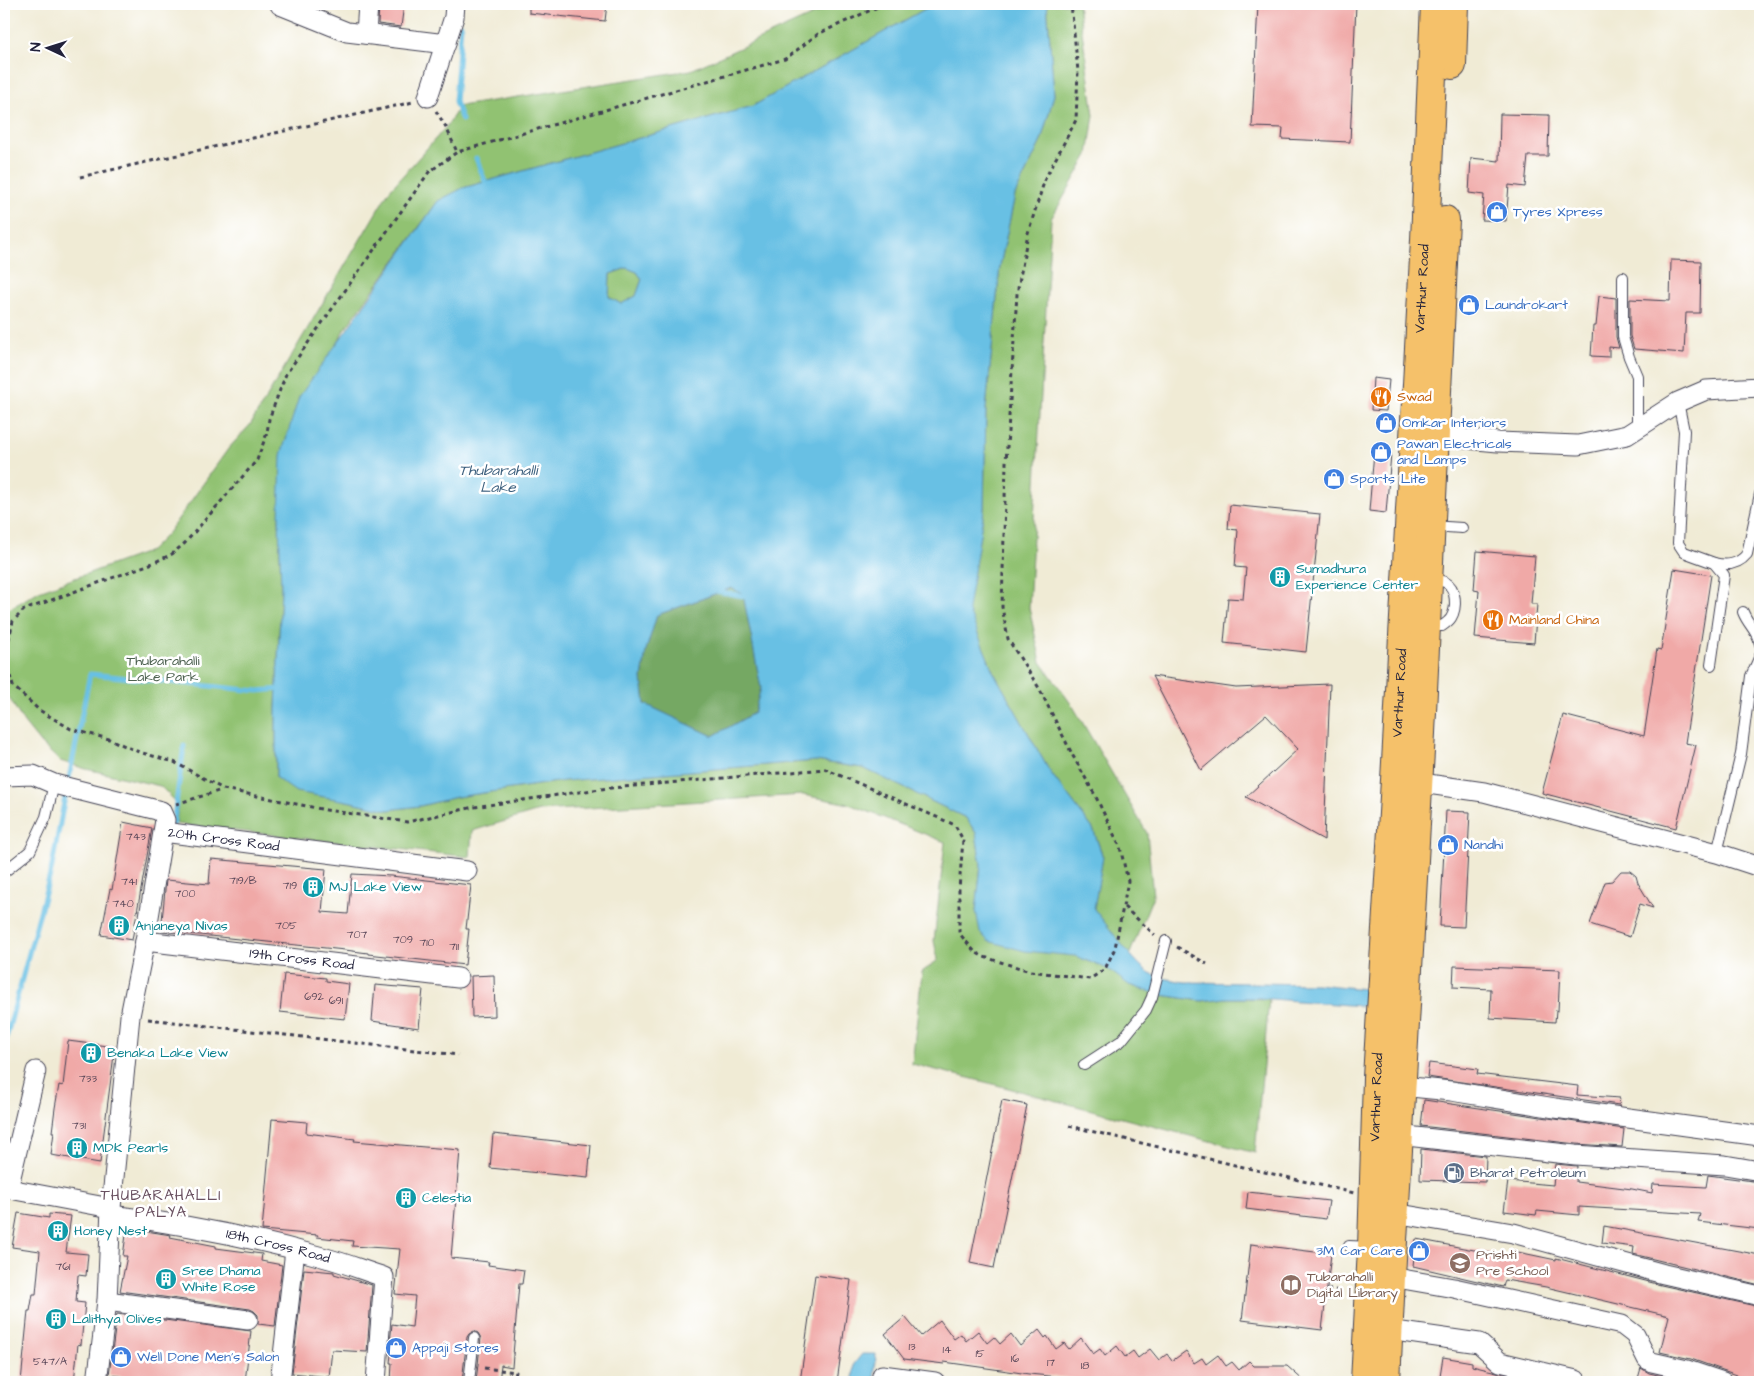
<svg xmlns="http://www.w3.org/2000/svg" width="1764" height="1386" font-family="'Architects Daughter',sans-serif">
<rect width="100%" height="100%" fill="#fff"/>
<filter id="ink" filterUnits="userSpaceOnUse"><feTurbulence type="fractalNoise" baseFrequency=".02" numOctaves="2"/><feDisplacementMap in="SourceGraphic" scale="10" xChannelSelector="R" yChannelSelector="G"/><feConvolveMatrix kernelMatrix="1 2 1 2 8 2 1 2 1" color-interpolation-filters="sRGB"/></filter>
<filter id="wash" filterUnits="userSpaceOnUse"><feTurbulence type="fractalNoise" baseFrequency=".0096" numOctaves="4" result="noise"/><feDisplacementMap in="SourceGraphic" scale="20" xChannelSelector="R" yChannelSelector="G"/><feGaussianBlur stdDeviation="1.12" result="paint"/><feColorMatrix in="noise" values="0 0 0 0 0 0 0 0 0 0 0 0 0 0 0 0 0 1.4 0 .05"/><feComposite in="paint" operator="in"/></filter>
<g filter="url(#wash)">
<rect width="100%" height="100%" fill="#f0ebd5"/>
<!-- green -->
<g fill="#91c272" stroke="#5a7256">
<polygon points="837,4 938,4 925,9 753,106 463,188 438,201 342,333 279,518 281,589 276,708 276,778 347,801 388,810 420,806 457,797 564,781 816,761 863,768 966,818 976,833 981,865 976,911 1094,909 1103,856 1093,829 1050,772 993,671 967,609 984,510 986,409 1000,266 1015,195 1041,141 1054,95 1047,4 1078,4 1094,115 1088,155 1051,219 1029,608 1041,662 1074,708 1147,833 1153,896 1125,966 1129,985 1161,995 1202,1001 1225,998 1269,999 1255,1153 989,1083 912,1064 922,972 938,960 934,941 945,842 849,804 803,795 539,811 472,831 470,857 176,824 178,804 160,786 86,769 60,761 41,744 24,723 4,689 4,612 39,591 150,551 168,533 228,449 250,425 264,402 389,191 446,127 460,106 691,70"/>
<polygon points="627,268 637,272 642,279 636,296 621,304 609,297 610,274"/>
</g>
<!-- forest -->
<polygon fill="#74a864" stroke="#4b6550" points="732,588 743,593 761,688 754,713 713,736 645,704 642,679 646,650 657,615"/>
<!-- water -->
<g fill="#67c0e4" stroke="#447190" fill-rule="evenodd">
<path d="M938,4H1047L1054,95L1041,141L1015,195L1000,266L986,409L984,510L968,609L993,671L1050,772L1093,829L1103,857L1094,909C1108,926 1131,959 1147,971C1157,978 1173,980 1185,982L1317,984L1365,989L1366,1003L1361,1006L1259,998H1225L1202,1001L1161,995L1129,985L1108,969L1075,956L1025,951L988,941L980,932L976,911L981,865L976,833L966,818L863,768L816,761L564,781L457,797L420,806L388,810L347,801L296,792L276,778V708L281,589L279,518L281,455L299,397L438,201L463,188L753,106L925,9ZM627,268L637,272L642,279L636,296L621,304L609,297L610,274ZM731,588L743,594L761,688L754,713L713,736L645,704L642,679L646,650L657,615Z"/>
<polygon points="862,1354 876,1354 874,1382 853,1382 854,1364"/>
</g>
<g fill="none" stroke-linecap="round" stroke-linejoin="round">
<!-- stream -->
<g stroke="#67c0e4" stroke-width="5">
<polyline points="461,25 455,102 462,120"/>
<polyline points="476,158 485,181"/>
<polyline points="716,591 749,597"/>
<polyline points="68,783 90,674 258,691 282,689"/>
<polyline points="173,825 184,746"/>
<polyline points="4,1046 51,871 66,792"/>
</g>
</g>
<g id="blocks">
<!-- building -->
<g fill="#f0a9a7">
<polygon points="379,4 404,4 401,27 378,24"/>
<polygon points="529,4 607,4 605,21 529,13"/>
<polygon points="1258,4 1356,4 1350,142 1282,139 1283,128 1252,127"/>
<polygon points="1500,114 1549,115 1548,156 1528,156 1525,187 1509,185 1506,221 1482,220 1484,195 1469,193 1471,158 1499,161"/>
<polygon points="1671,260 1701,261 1700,313 1686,313 1684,353 1634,349 1630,336 1630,299 1670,301"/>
<polygon points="1599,296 1616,298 1616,337 1619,348 1609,347 1609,357 1591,356 1593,326 1596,326"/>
<polygon points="1373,378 1389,380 1386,411 1371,410"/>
<polygon points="1374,452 1391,454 1386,513 1369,511"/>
<polygon points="1230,505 1320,514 1306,652 1224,643 1228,598 1243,599 1246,568 1235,567 1238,530 1228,529"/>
<polygon points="1477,551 1535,556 1531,604 1537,604 1534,643 1475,638 1479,591 1474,590"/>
<polygon points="1674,569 1711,575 1685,743 1696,745 1676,828 1542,793 1563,715 1644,736 1657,649 1661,650"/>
<polygon points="1152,676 1236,688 1330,684 1324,840 1246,797 1298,749 1266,715 1201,770"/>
<polygon points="1446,811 1470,812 1464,927 1440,926"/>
<polygon points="123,822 152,828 132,940 101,935 110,889 112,890"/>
<polygon points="211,859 326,869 322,912 348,914 352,874 391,876 471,885 466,929 469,929 465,965 368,954 368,953 345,950 161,931 166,880 209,884"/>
<polygon points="1621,871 1630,871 1636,876 1638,883 1653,908 1640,904 1630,937 1590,924 1605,882 1612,881"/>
<polygon points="1454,966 1560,970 1558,1011 1556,1010 1555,1022 1490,1018 1491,989 1453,987"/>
<polygon points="284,974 326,978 326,981 349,984 345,1019 280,1012"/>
<polygon points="494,975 495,1016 472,1017 471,976"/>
<polygon points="375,985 423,989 419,1028 372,1021"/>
<polygon points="68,1041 115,1047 100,1163 51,1155 54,1132 52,1132 55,1108 59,1085 63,1086"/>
<polygon points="1429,1063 1478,1069 1477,1074 1578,1086 1577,1095 1620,1098 1619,1105 1427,1077"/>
<polygon points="1002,1100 1027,1105 994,1268 970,1263"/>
<polygon points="1424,1100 1624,1129 1622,1147 1576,1144 1421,1126"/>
<polygon points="272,1119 307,1122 306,1133 355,1139 354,1141 460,1150 451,1258 489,1262 488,1265 524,1270 522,1284 519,1284 512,1367 501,1365 499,1382 476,1382 481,1338 478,1333 474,1331 469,1334 467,1337 462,1382 391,1382 392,1363 390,1363 391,1354 389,1354 392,1324 412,1327 415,1296 395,1294 400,1249 352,1246 353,1241 317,1237 318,1235 262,1230"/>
<polygon points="493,1134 591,1145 588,1178 490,1168"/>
<polygon points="1421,1149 1486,1156 1485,1182 1420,1180"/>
<polygon points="1555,1164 1577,1166 1576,1182 1632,1189 1652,1193 1653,1184 1706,1187 1708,1175 1760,1182 1760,1229 1698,1222 1700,1214 1579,1207 1579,1215 1537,1211 1536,1215 1504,1211 1508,1181 1553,1185"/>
<polygon points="1248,1192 1329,1201 1326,1219 1246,1209"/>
<polygon points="18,1213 49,1218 49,1214 71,1216 66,1252 88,1254 86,1276 78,1275 76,1302 85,1303 81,1345 78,1344 74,1382 21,1382 28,1311 30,1311 33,1294 36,1294 40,1251 12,1247"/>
<polygon points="1604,1226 1760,1255 1760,1285 1633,1254 1634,1247 1602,1243"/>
<polygon points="127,1228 171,1235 170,1237 216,1246 216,1248 262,1254 261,1261 282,1265 275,1326 258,1324 258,1315 254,1311 250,1309 120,1291 127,1256 123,1256"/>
<polygon points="1416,1239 1511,1257 1513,1251 1556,1260 1556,1258 1661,1285 1760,1307 1760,1382 1737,1377 1737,1375 1691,1359 1660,1352 1669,1316 1546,1287 1505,1280 1503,1287 1413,1266"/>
<polygon points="1251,1244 1331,1254 1322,1330 1242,1320"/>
<polygon points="304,1269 334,1272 334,1274 372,1285 367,1352 332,1350 329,1377 292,1373"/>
<polygon points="815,1275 851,1280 837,1382 800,1382"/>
<polygon points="117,1314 251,1331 245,1382 158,1382 158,1380 109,1375"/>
<polygon points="905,1317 921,1336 940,1320 954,1339 961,1334 966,1341 978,1331 987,1343 994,1337 1000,1344 1011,1334 1020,1346 1039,1330 1045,1338 1047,1336 1056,1349 1064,1343 1069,1349 1081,1338 1093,1354 1100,1349 1105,1356 1117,1346 1125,1357 1133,1351 1138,1358 1150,1349 1159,1360 1167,1354 1172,1361 1186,1351 1194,1363 1202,1358 1206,1364 1218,1355 1226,1366 1232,1362 1239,1370 1249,1361 1254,1366 1287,1366 1305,1382 1110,1382 1029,1374 944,1362 944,1364 904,1359 885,1334"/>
<polygon points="1443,1357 1472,1362 1472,1366 1521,1378 1520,1382 1439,1382"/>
<polygon points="1641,1368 1649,1373 1688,1382 1637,1382"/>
</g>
</g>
</g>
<g filter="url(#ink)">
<use href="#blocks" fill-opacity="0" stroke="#414052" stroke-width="1"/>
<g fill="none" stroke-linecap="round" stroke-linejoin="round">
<!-- lane casing -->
<g stroke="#414052" stroke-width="12">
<g id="lane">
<polyline points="1623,277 1623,337 1629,357 1637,376 1637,428"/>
<polyline points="1678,402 1684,431 1678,543 1684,552 1714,563 1724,575 1711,665"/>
<polyline points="1431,526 1462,528"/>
<path d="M1714,563C1727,566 1738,565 1747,554L1760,494"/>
<path d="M1743,612C1748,625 1757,630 1760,644"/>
<path d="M1428,626H1442C1445,624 1449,621 1451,618C1457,608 1457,588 1445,582C1440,580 1434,581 1429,580"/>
<polyline points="1717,853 1741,754 1751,676 1760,656"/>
<polyline points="4,872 30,851 46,817 54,784"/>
<polyline points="1084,1065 1121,1041 1146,1010 1152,997 1166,941"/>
<polyline points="1349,1246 1371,1247"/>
<polyline points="469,1382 474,1338"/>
</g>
</g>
<!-- street casing -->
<g stroke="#414052" stroke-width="21">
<g id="street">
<polyline points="280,5 347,32 446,44"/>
<polyline points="366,34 368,4"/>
<polyline points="428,97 454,17 455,4"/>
<polyline points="1435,436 1498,442 1578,445 1627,435 1678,402 1706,390 1760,387"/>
<polyline points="4,776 33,775 54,784 161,811 165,820 145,941 130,1016 111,1208 107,1301 97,1382"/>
<polyline points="1407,781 1484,792 1717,853 1760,867"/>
<path id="s1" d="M163,832L467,871"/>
<path id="s2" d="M145,941L458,978"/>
<polyline points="1401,1086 1451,1091 1555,1108 1760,1136"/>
<polyline points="1398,1135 1575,1155 1725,1165 1760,1171"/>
<polyline points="4,1188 111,1208"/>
<polyline points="8,1189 36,1071"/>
<polyline points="1394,1213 1513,1233 1664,1274 1760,1296"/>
<path id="s3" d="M111,1215C184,1224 256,1238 326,1258C345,1263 365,1271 384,1277L376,1382"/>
<polyline points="1391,1277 1454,1288 1622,1325 1635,1335 1647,1359 1652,1362 1687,1370 1723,1382"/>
<polyline points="107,1301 248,1320"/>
<polyline points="1388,1330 1479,1343 1500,1362 1576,1380"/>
<polyline points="882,1375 935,1382"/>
<polyline points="280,1382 295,1250"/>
</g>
</g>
<!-- primary casing -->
<g stroke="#414052" stroke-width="30">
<g id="primary">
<polyline points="1452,65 1454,4"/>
<path id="s4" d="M1365,1382L1372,1248L1377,1078L1395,780L1425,240L1435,4"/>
<polyline points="1386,1382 1391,1277 1421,733 1445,220"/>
</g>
</g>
<!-- path -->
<g stroke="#414052" stroke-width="3" stroke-dasharray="4 4" stroke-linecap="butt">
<polyline points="884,4 818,34 785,59 457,152 429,172 286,374 269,419 267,433 257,460 185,543 172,554 153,563 24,610 13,621 7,648 7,666 13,686 39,710 71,729 109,739 139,752 174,762 223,789 326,810 407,822 474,807 600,789 825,769 955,825 963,840 959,889 959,933 975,952 984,957 1030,971 1090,979 1105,969 1115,948 1128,881 1120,847 1095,795 1073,756 1039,688 1008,639 1002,607 1006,462 1017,294 1028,233 1045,179 1076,120 1078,71 1071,4"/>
<polyline points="436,111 446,127 457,152"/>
<polyline points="80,177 413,102"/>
<polyline points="176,804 222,790"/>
<polyline points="1124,907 1155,935"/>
<polyline points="1177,947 1207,964"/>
<polyline points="148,1019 458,1055"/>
<polyline points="1069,1126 1354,1193"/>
<polyline points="1327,1290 1336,1290"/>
<polyline points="1328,1290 1328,1299 1335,1299"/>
<polyline points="484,1368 516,1372 513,1382"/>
</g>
<!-- lane -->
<use href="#lane" stroke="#fff" stroke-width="10"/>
<!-- street -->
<use href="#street" stroke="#fff" stroke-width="19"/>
<!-- primary -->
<use href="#primary" stroke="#f5c16b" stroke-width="28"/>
</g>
</g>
<!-- icons -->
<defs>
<g id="shop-disc" transform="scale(1.125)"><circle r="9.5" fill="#3f7fe0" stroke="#fff"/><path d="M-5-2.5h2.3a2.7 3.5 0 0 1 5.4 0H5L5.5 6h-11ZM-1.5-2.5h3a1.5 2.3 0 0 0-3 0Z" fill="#fff"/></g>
<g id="restaurant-disc" transform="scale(1.125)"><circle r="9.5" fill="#e8710a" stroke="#fff"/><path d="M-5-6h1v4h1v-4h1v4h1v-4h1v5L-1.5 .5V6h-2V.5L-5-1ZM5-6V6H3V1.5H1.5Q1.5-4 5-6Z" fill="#fff"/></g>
<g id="building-disc" transform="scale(1.125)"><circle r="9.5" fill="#0f9aa8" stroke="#fff"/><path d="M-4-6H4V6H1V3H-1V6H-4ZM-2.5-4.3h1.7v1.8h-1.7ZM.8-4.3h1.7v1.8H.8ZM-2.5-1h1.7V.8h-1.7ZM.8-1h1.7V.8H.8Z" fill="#fff"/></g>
<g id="fuel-disc" transform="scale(1.125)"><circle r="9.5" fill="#5c6f8a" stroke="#fff"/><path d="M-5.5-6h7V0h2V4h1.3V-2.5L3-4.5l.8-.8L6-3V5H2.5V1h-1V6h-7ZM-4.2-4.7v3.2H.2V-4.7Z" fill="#fff"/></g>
<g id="school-disc" transform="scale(1.125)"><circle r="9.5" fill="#8d6e63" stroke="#fff"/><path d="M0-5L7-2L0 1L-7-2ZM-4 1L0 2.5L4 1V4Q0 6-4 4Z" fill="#fff"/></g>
<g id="library-disc" transform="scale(1.125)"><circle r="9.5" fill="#8d6e63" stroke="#fff"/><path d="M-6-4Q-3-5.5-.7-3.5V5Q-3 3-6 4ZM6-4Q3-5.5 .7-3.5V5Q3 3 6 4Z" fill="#fff"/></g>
</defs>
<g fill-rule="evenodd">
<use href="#shop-disc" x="1497" y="212"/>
<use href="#shop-disc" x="1469" y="305"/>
<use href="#restaurant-disc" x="1381" y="397"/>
<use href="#shop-disc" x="1386" y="423"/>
<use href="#shop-disc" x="1381" y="452"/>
<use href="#shop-disc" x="1334" y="479"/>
<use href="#building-disc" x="1280" y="577"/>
<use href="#restaurant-disc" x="1493" y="620"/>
<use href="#shop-disc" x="1448" y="845"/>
<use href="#building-disc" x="313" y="887"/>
<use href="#building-disc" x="119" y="926"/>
<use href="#building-disc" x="91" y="1053"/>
<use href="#building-disc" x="77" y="1148"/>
<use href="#fuel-disc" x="1454" y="1173"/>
<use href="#building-disc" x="406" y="1198"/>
<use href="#building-disc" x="58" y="1231"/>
<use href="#shop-disc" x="1419" y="1251"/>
<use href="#school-disc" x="1460" y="1263"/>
<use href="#building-disc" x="166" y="1279"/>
<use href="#library-disc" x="1291" y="1285"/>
<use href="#building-disc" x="56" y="1319"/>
<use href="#shop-disc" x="396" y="1348"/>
<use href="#shop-disc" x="121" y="1357"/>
</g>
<g text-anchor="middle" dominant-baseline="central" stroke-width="5" stroke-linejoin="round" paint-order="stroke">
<!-- number labels -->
<g font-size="11" fill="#564456">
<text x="136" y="836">743</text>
<text x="243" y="880">719/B</text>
<text x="129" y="881">741</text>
<text x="290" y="885">719</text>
<text x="185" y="893">700</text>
<text x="123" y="903">740</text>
<text x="286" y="925">705</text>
<text x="357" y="934">707</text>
<text x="403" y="939">709</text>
<text x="427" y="942">710</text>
<text x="454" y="946">711</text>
<text x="314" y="996">692</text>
<text x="336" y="1000">691</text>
<text x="88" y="1078">733</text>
<text x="79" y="1125">731</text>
<text x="63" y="1266">761</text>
<text x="912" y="1346">13</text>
<text x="947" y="1349">14</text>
<text x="980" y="1353">15</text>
<text x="1015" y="1358">16</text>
<text x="50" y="1361">547/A</text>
<text x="1051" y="1362">17</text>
<text x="1085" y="1365">18</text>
</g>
<!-- shop labels -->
<g font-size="14" fill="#366cbe" stroke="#fff" text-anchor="start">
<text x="1513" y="212">Tyres Xpress</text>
<text x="1485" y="305">Laundrokart</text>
<text x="1402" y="423">Omkar Interiors</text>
<text x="1397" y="444">Pawan Electricals<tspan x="1397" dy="16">and Lamps</tspan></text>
<text x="1350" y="479">Sports Lite</text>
<text x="1464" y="845">Nandhi</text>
<text x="1403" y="1251" text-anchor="end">3M Car Care</text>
<text x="412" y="1348">Appaji Stores</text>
<text x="137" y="1357">Well Done Men's Salon</text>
</g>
<!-- street labels -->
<g font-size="14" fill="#22223b" stroke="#fff">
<text stroke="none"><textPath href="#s4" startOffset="1095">Varthur Road</textPath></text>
<text stroke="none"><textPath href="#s4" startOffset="690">Varthur Road</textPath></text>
<text stroke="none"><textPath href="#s1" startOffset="61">20th Cross Road</textPath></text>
<text stroke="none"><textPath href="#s2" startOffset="158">19th Cross Road</textPath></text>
<text stroke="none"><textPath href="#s4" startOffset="285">Varthur Road</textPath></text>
<text stroke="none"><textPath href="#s3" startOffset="170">18th Cross Road</textPath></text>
</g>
<!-- food labels -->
<g font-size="14" fill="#c56008" stroke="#fff" text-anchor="start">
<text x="1397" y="397">Swad</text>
<text x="1509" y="620">Mainland China</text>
</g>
<!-- culture labels -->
<g font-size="14" fill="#0d838f" stroke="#fff" text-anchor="start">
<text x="1296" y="569">Sumadhura<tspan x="1296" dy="16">Experience Center</tspan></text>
<text x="329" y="887">MJ Lake View</text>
<text x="135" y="926">Anjaneya Nivas</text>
<text x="107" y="1053">Benaka Lake View</text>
<text x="93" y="1148">MDK Pearls</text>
<text x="422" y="1198">Celestia</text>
<text x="74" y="1231">Honey Nest</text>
<text x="182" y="1271">Sree Dhama<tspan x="182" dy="16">White Rose</tspan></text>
<text x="72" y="1319">Lalithya Olives</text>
</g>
<!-- park labels -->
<g font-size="14" fill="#4e6251" stroke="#fff">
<text x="163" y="661">Thubarahalli<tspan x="163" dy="16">Lake Park</tspan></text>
</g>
<!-- service labels -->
<g font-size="14" fill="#4e5e75" stroke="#fff" text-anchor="start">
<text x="1470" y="1173">Bharat Petroleum</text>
</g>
<!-- education labels -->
<g font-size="14" fill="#785e54" stroke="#fff" text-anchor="start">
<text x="1476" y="1255">Prishti<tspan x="1476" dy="16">Pre School</tspan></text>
<text x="1307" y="1277">Tubarahalli<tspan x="1307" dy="16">Digital Library</tspan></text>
</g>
<!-- water labels -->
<g font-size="15" font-style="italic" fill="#3e617f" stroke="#fff">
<text x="498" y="470">Thubarahalli<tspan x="498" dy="17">Lake</tspan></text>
</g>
<!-- neighbourhood labels -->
<g font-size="15" letter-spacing="1" fill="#6a5161" stroke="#fff">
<text x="161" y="1195">THUBARAHALLI<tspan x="161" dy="17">PALYA</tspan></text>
</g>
</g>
<!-- margin -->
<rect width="1764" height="1386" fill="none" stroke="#fff" stroke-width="20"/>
<!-- north arrow -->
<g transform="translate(48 48) rotate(274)" stroke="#ffffff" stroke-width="4" paint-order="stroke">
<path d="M0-4L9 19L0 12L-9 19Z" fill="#22223b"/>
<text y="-8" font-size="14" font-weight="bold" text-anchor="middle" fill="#22223b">N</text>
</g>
</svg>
